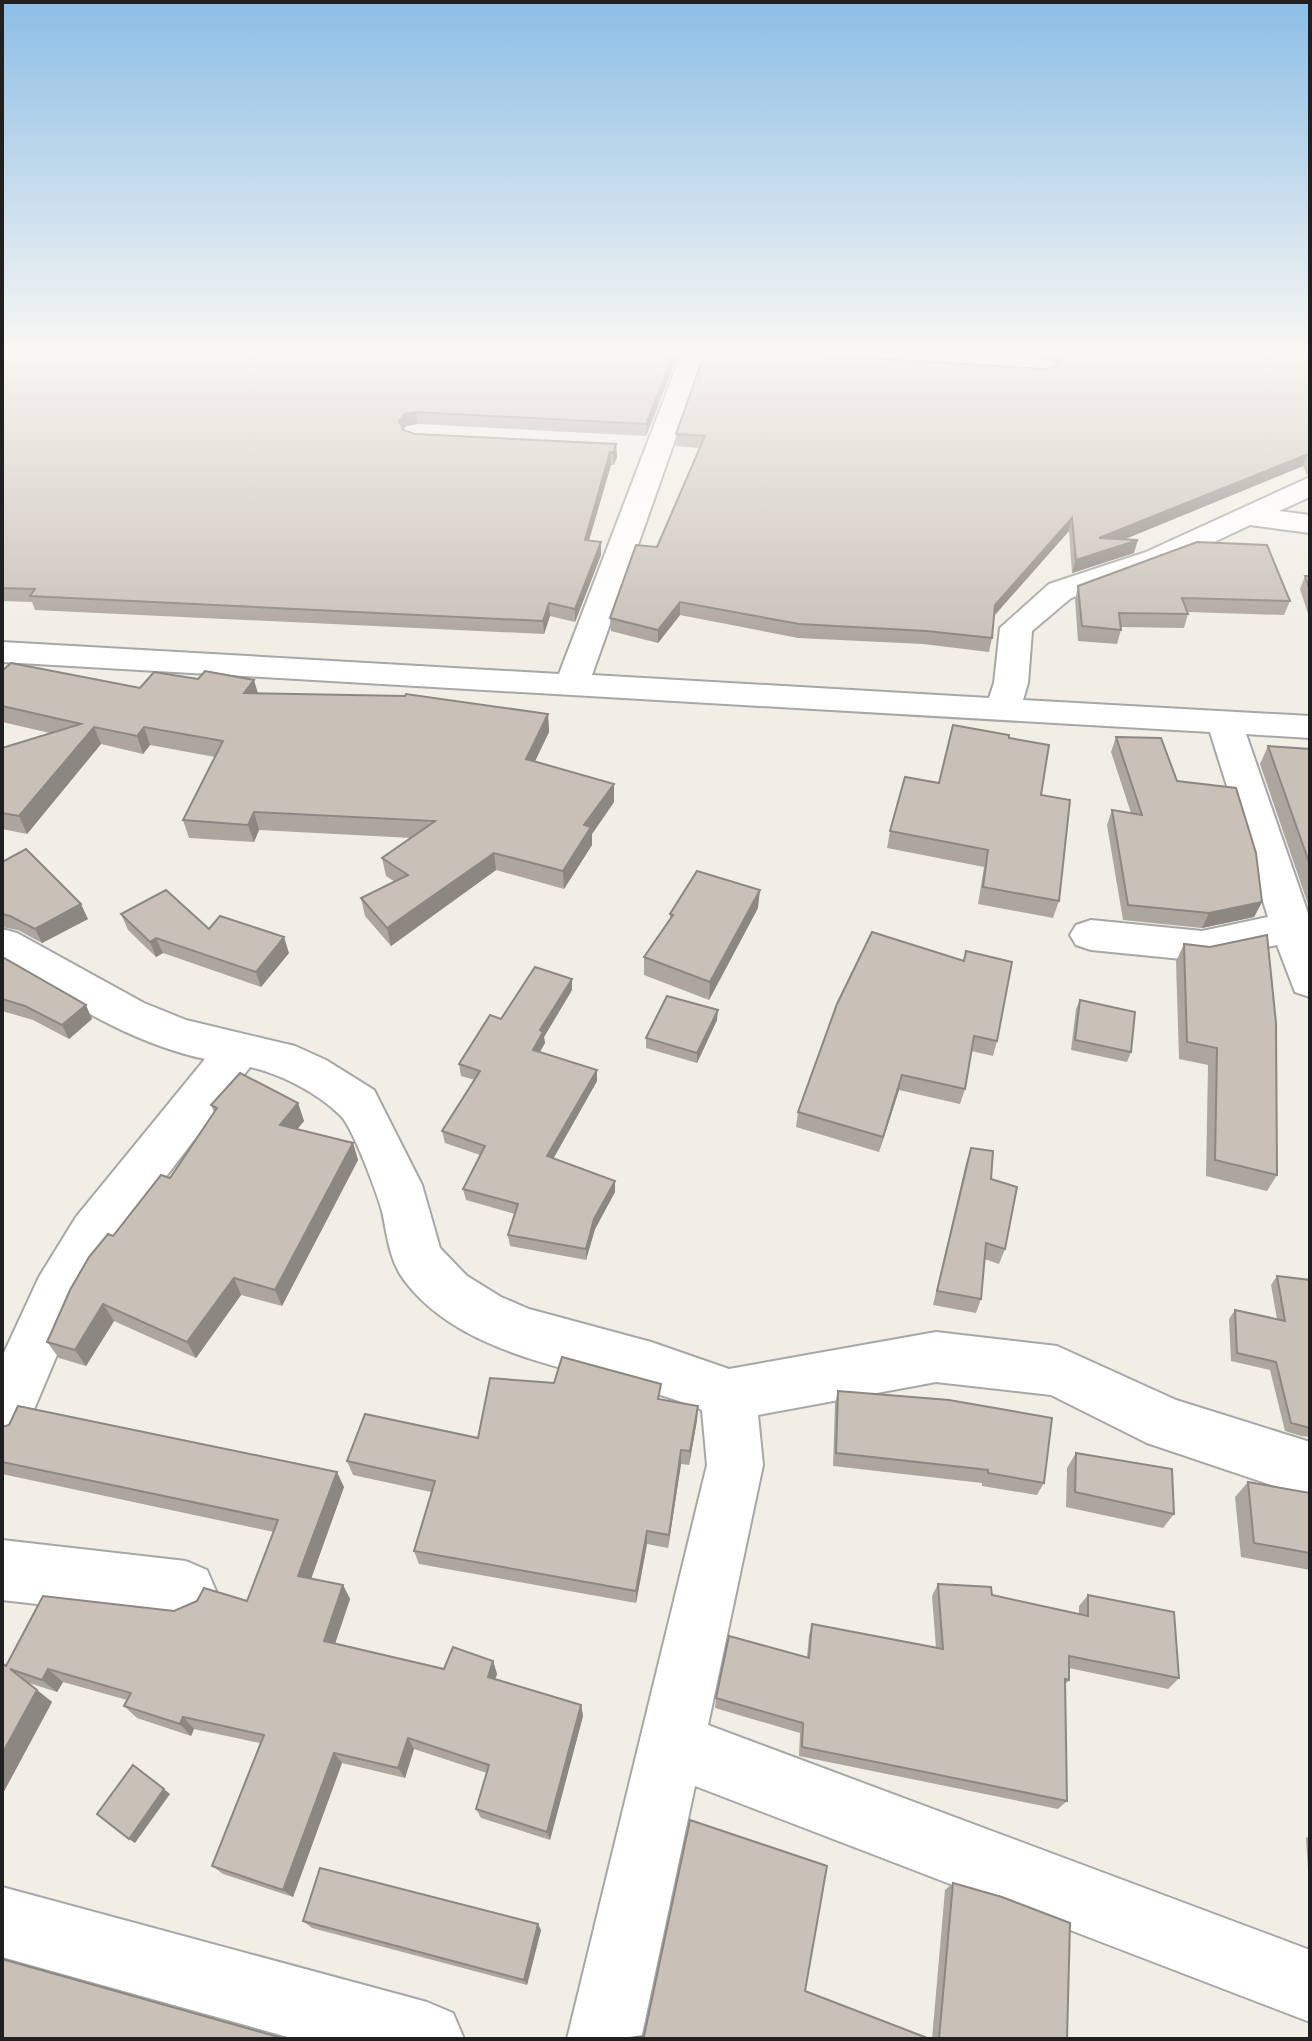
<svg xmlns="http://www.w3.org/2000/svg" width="1312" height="2041" font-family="Poppins,sans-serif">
<rect width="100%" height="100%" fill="#f1eee5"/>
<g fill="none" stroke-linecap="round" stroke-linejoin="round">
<!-- minor casing -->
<g stroke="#a7a7a7" stroke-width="4">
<g id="minor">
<polygon points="681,355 705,355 592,675 989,698 994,683 1000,628 1049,584 1146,552 1310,477 1310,497 1279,511 1310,515 1310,533 1250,525 1168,564 1071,598 1032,631 1028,683 1023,700 1310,716 1310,738 1246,734 1310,919 1310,997 1295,992 1277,945 1202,961 1091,950 1076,945 1070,935 1076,925 1091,920 1202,931 1268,917 1210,732 2,662 2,642 559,674"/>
<path d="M2,929L17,933L144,1003L186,1020L295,1046L326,1060L374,1090L422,1185L440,1248L467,1276L501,1297L529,1309L651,1342L729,1369L936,1332L1057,1346L1176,1400L1310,1442V1498L1147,1443L1051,1395L936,1382L758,1415L763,1465L708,1725L1310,1950V2022L695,1786L641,2039H567L707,1465L702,1410C609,1370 469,1367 404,1280C389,1260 387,1234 382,1211C377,1193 353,1128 341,1116C318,1093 281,1074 250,1067L112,1247L78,1305L22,1438L2,1445V1357L39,1277L76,1217L205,1059C130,1043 67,1001 2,963Z"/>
<polygon points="2,1540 186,1561 207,1570 216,1591 207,1612 186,1621 2,1600"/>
<polygon points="2,1887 427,2002 453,2013 464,2039 295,2039 2,1957"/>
</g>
</g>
<!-- minor -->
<use href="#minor" fill="#fff" fill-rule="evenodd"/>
</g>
<!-- wall -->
<g fill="#ada69e">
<polygon points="2,355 678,355 646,436 417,424 406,426 403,430 415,434 616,444 617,457 614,465 611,465 589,541 601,555 575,622 550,616 544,634 35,610 32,602 2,601"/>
<polygon points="974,355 1310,355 1310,475 1307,475 1303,466 1125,539 1134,553 1072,573 1069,531 994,616 992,638 989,652 923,644 798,638 680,615 658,643 611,631 610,618 657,547 700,448 676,446 676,434 1045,369 1056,365 1054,363 1043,359"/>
<polygon points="1305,576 1310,576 1310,620 1300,589"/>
<polygon points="1078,586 1290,601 1284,615 1188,612 1188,614 1184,628 1121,627 1121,630 1117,644 1078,641 1075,600"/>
<polygon points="2,671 140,688 258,693 548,714 549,732 535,761 614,784 614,802 592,834 592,845 564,889 496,870 391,946 365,916 361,898 395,882 386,876 382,858 412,838 259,830 254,842 189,838 183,820 215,757 150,745 143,754 101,744 27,834 2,829 2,748 50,733 2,722"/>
<polygon points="1116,737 1177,781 1262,902 1254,917 1202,928 1123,920 1107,825 1112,810 1131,813 1111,752"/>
<polygon points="1009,738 1041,795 1059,901 1053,918 978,904 984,867 887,848 890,831 939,783"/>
<polygon points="1268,746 1310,749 1310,910 1260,764"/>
<polygon points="2,862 88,919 42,943 18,930 2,927"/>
<polygon points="758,908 709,1000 644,975 644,957 670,920 670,914"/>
<polygon points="121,914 209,929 289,953 261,987 163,953 156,957 128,930"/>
<polygon points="1184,944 1277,1175 1267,1191 1206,1176 1208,1065 1179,1059 1176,961"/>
<polygon points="2,957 92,1019 69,1039 33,1020 2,1011"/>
<polygon points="572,979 572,990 544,1037 545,1043 540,1052 597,1081 553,1159 615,1181 615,1192 595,1229 586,1260 510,1246 508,1235 515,1214 466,1200 463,1189 480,1155 445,1143 442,1131 475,1080 461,1076 459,1064 501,1019"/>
<polygon points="1080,1000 1131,1052 1127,1062 1071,1050 1076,1009"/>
<polygon points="837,1004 997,1041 993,1056 971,1051 965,1089 960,1104 899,1090 879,1152 796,1127 798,1112"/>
<polygon points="717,1020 697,1063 646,1048 646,1038"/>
<polygon points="298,1103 304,1121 297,1129 353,1143 358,1160 282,1306 241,1295 196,1358 114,1321 86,1366 59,1358 47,1342 113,1236 170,1178 214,1112 211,1105"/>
<polygon points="971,1148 991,1179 1005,1249 999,1264 984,1259 981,1299 976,1313 933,1305 966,1163"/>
<polygon points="1277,1276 1310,1280 1310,1437 1301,1436 1285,1431 1270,1370 1231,1361 1229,1319 1235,1310 1277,1319 1271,1285"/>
<polygon points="838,1391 1044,1483 1037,1495 982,1486 982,1483 833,1466 835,1404"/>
<polygon points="660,1399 697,1420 689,1465 681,1464 668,1548 647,1544 636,1603 419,1564 414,1551 431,1492 353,1475 347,1461 478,1438"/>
<polygon points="2,1427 344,1487 311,1579 343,1585 350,1599 335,1643 444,1669 493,1661 497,1674 495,1679 581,1705 583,1716 550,1840 481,1818 476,1809 487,1773 414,1749 405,1778 342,1763 293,1897 223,1874 212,1866 260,1743 194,1729 191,1736 137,1718 124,1706 127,1700 63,1682 57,1692 26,1682 52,1702 2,1795 6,1666 174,1611 247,1601 274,1532 2,1474"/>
<polygon points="1076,1453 1174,1514 1163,1528 1066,1507 1067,1468"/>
<polygon points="1248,1482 1310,1493 1310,1570 1241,1557 1235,1497"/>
<polygon points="938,1584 1079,1614 1079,1606 1088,1595 1179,1678 1168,1689 1069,1668 1069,1680 1065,1685 1067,1801 1058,1809 799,1756 800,1733 715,1708 716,1698 807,1657 809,1635 812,1624 936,1648 932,1596"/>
<polygon points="1310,1836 1310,1899 1306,1838"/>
<polygon points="953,1883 1067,2039 932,2039 945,1890"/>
<polygon points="303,1921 541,1930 527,1985 312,1928"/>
</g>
<!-- shaded-wall -->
<g fill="#8d8781">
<polygon points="673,355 678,355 646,436 646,424"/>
<polygon points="416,412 417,424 406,426 400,433 399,421 405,414"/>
<polygon points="616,444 617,457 614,465 613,453"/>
<polygon points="610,452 611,465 585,553 585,540"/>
<polygon points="1308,454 1303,466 1096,551 1099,538"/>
<polygon points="1072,518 1069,531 992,618 995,605"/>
<polygon points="1138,540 1134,553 1072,573 1076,560"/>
<polygon points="601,542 601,555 575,622 575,609"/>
<polygon points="680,602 680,615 658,643 658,630"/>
<polygon points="549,603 550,616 544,634 543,621"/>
<polygon points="254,680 259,697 244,693"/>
<polygon points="548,714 549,732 528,776 526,759"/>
<polygon points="94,727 101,744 27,834 19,816"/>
<polygon points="144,727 150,745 143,754 137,736"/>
<polygon points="614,784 614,802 592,834 592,845 564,889 563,871 584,825"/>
<polygon points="254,812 259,830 254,842 248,825"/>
<polygon points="494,853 496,870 391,946 387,928"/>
<polygon points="760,890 758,908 709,1000 710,982"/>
<polygon points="1262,902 1254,917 1202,928 1209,913"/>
<polygon points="81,904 88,919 42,943 35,929"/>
<polygon points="284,937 289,953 261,987 256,972"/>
<polygon points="156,938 163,953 156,957 150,942"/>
<polygon points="572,979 572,990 544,1037 545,1043 534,1061 533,1050 540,1030"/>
<polygon points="86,1005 92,1019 69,1039 62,1025"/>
<polygon points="718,1010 717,1020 697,1063 697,1053"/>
<polygon points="597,1070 597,1081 548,1168 547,1156"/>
<polygon points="902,1075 899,1090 879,1152 883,1137"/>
<polygon points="298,1103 304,1121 286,1143 280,1125"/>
<polygon points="353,1143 358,1160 282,1306 275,1290"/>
<polygon points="615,1181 615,1192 595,1229 586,1260 586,1249 594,1219"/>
<polygon points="234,1278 241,1295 196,1358 187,1342"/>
<polygon points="103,1304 114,1321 86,1366 75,1350"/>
<polygon points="698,1406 697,1420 689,1465 690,1451"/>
<polygon points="681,1450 681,1464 668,1548 669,1535"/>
<polygon points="337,1472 344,1487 307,1590 298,1576"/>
<polygon points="647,1531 647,1544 636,1603 636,1591"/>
<polygon points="343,1585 350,1599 332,1653 324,1641"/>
<polygon points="493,1661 497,1674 492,1689 488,1677"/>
<polygon points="48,1669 63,1682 57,1692 42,1680"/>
<polygon points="37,1690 52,1702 2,1795 2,1754"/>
<polygon points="581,1705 583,1716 550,1840 547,1832"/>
<polygon points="183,1717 194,1729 191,1736 180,1724"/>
<polygon points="408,1738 414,1749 405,1778 398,1768"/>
<polygon points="334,1753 342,1763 293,1897 283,1890"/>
<polygon points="164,1789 170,1794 135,1843 129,1839"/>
<polygon points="538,1924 541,1930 527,1985 524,1980"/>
</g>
<!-- building -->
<g fill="#c9c1b8" stroke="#8d8781" stroke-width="2">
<polygon points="2,355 673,355 646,424 416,412 405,414 399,421 403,430 415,434 616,444 613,453 610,452 585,540 601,542 575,609 549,603 543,621 30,596 35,589 2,588"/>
<polygon points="704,355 821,355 1045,369 1056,366 1062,358 1060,355 1310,355 1310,458 1308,454 1099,538 1138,540 1076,560 1072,518 995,605 992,638 926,631 799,624 680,602 658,630 610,618 636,545 657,547 705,436 676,434"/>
<polygon points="1197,542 1267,545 1290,601 1182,598 1188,614 1119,613 1121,630 1082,626 1078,586"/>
<polygon points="1305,576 1310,576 1310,591"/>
<polygon points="11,663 140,688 154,672 198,679 205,671 254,680 244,693 405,696 406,694 548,714 526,759 614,784 584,825 591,827 563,871 494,853 387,928 361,898 408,875 382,858 435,821 254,812 248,825 183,820 223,741 144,727 137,736 94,727 19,816 2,813 2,748 81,724 2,706 2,671"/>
<polygon points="953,725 1009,735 1009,738 1049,745 1041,795 1070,800 1059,901 983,887 988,850 890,831 905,777 939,783"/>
<polygon points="1116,737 1161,738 1177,781 1236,788 1256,853 1262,902 1209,913 1128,905 1112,810 1142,815"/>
<polygon points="1268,746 1310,749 1310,865"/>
<polygon points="26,849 81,904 35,929 10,916 2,914 2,862"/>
<polygon points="697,871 760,890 710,982 644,957 673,915 670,914"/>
<polygon points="166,890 209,929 220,916 284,937 256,972 156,938 150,942 121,914"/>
<polygon points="872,932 964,961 966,951 1012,962 997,1041 974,1036 965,1089 902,1075 883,1137 798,1112 837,1004"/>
<polygon points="1267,935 1276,1023 1277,1175 1215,1160 1217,1048 1187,1042 1184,944 1210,947"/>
<polygon points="2,957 4,958 86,1005 62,1025 25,1006 2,999"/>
<polygon points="535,967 572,979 540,1030 543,1032 533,1050 597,1070 547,1156 615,1181 594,1219 586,1249 508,1235 518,1204 463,1189 485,1146 442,1131 480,1071 459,1064 490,1015 501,1019"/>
<polygon points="667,996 718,1010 697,1053 646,1038"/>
<polygon points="1080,1000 1135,1012 1131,1052 1075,1040"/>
<polygon points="240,1073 298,1103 280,1125 353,1143 275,1290 234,1278 187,1342 103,1304 75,1350 47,1342 70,1290 89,1257 108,1234 113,1236 161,1175 170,1178 217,1108 211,1105"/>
<polygon points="971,1148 993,1151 991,1179 1017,1187 1005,1249 986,1243 981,1299 937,1291"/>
<polygon points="1277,1276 1310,1280 1310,1428 1291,1423 1276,1362 1237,1353 1235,1310 1285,1321"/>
<polygon points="562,1357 661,1384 658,1399 698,1406 690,1451 681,1450 669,1535 647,1531 636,1591 414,1551 435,1481 347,1461 365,1414 478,1438 490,1378 554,1383"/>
<polygon points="838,1391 949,1400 1052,1418 1044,1483 988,1473 988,1470 836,1453"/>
<polygon points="18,1406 337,1472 298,1576 343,1585 324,1641 444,1669 453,1647 493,1661 488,1677 581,1705 547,1832 476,1809 489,1765 408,1738 398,1768 334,1753 283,1890 212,1866 264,1735 183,1717 180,1724 124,1706 131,1693 48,1669 42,1680 10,1669 37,1690 2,1754 2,1663 6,1666 43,1596 174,1611 197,1601 204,1588 247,1601 278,1520 2,1462 2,1427 9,1425"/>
<polygon points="1076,1453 1172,1469 1174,1514 1075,1492"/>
<polygon points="1248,1482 1310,1493 1310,1553 1254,1543"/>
<polygon points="938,1584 991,1587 992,1595 1088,1616 1088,1595 1174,1612 1179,1678 1069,1656 1069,1680 1065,1679 1067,1801 802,1747 803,1723 716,1698 729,1636 809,1658 812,1624 943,1649"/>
<polygon points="133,1765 164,1789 129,1839 97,1814"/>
<polygon points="690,1820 827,1866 805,1991 930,2039 622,2039 644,2036"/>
<polygon points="320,1868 538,1924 524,1980 303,1921"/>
<polygon points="953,1883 1002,1897 1070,1923 1067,2039 939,2039"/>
<polygon points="2,1959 282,2038 301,2038 300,2039 2,2039"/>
</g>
<!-- sky -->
<linearGradient id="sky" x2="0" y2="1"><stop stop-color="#8cbee6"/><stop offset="0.55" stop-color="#f9f7f3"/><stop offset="1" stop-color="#f9f7f3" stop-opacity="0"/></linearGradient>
<rect width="1312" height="641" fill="url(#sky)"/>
<!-- border -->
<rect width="1312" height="2041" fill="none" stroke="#202020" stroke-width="8"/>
</svg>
